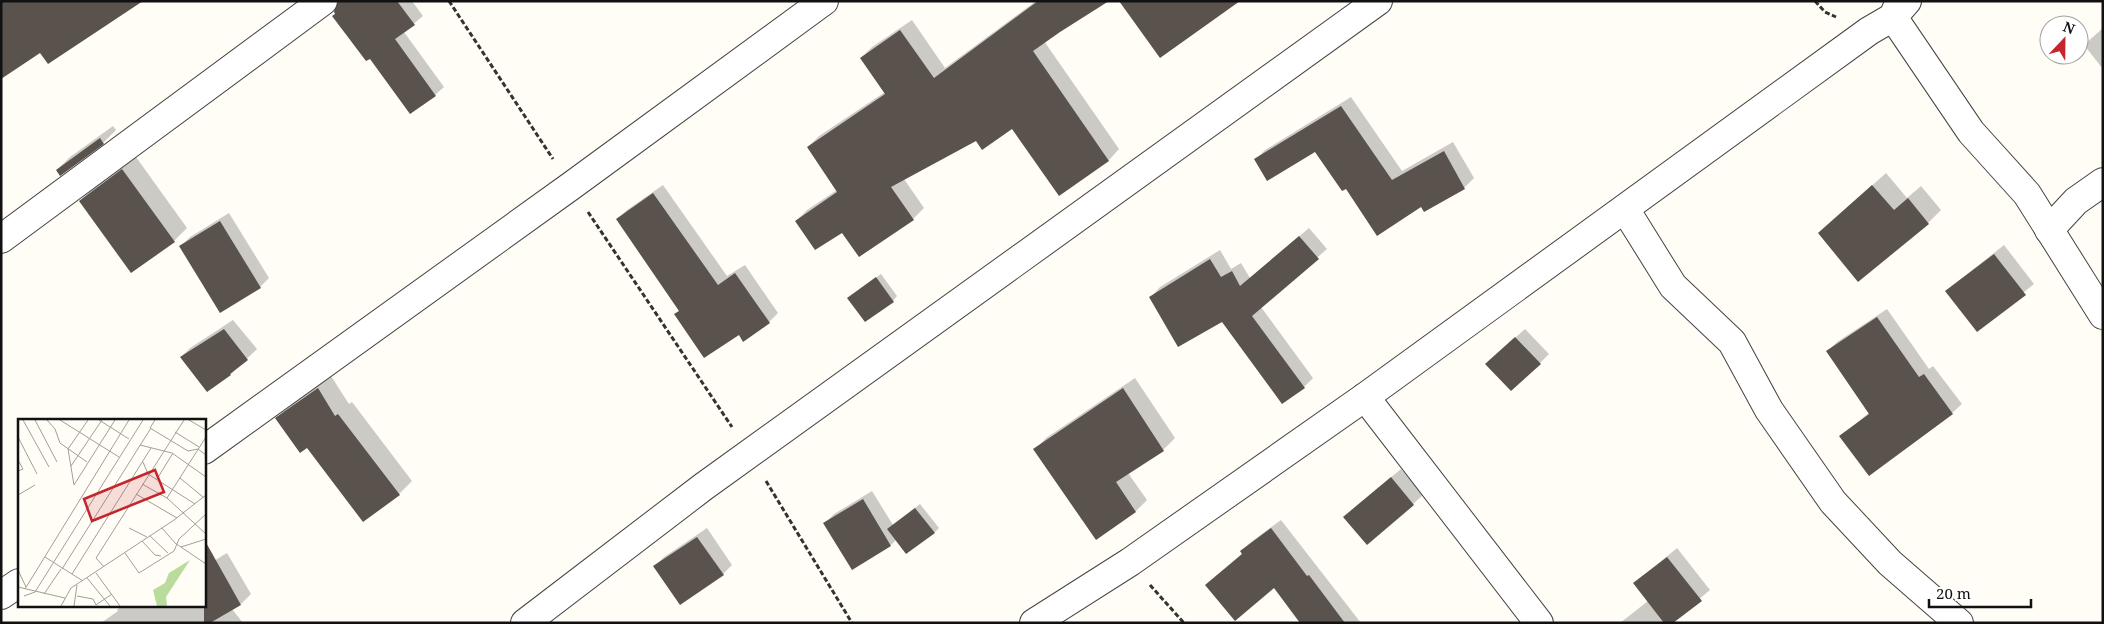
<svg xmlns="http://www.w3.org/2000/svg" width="2104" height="624" font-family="'Noto Serif',serif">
<rect width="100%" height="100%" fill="#fffdf5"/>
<!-- shadow -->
<g fill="#0003">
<polygon points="340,1 412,1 423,16 404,32 444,87 435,95 336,14"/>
<polygon points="1036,1 1107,1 1044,41 1119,149 1109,160 1059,194 1013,127 977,140 904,179 924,208 913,219 860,256 842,231 796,221 807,210 837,190 808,147 819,136 885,92 861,58 872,47 912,20 945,68"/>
<polygon points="2103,28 2103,69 2084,45"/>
<polygon points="1351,97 1402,171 1453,142 1474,178 1464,188 1424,210 1422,205 1346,187 1315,150 1256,159 1265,150"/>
<polygon points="113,126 116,130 103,143 57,170 70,157"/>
<polygon points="136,157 187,228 174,241 131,271 80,201 93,188"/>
<polygon points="1886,173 1907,198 1921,186 1941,210 1928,223 1819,233"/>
<polygon points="663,185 727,276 745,265 778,313 769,322 739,333 676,314 680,310 618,219 627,210"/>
<polygon points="229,213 269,278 260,287 181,246 190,237"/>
<polygon points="1309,228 1327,249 1261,307 1313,378 1304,387 1222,320 1151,297 1160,287 1220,250 1231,269 1241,263 1250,278"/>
<polygon points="2004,245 2034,284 1977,330 1946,291"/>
<polygon points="881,274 897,296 893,301 849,298"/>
<polygon points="1887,309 1929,369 1933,366 1962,404 1952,413 1869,474 1841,436 1870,412 1828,351 1837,342"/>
<polygon points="233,320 257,349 231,374 207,390 181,357 190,348"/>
<polygon points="1525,329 1549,354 1540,363 1496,355"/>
<polygon points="331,376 349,404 352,402 412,481 399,494 308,446 277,418 290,405"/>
<polygon points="1135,378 1175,438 1163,450 1128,473 1147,500 1136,511 1097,538 1035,450 1046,438"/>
<polygon points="1401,469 1423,495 1413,504 1354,508"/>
<polygon points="872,491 893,525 920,504 939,528 934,533 897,539 891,545 825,523 834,514"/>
<polygon points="1281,520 1361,623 1302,623 1275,587 1207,585 1243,553 1241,551 1251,542"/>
<polygon points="707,528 732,565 723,574 655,566 664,557"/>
<polygon points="204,547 212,562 227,553 251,594 241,604 232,609 243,623 101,623 118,611 117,610 122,605 204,605"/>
<polygon points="1677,548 1710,590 1671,623 1620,623 1648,601 1635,583"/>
</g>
<!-- building -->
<g fill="#5a524d">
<polygon points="1,1 143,1 48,64 40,53 1,79"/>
<polygon points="338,1 397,1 415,25 395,39 436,96 410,114 370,59 366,61 332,16 335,14 334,12"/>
<polygon points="1038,1 1109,1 1060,32 1033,51 1109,161 1059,196 1012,129 982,150 976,141 891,187 914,220 859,257 842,233 815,250 795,221 837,192 807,147 885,94 860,58 900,30 934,78"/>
<polygon points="1119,1 1240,1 1160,58"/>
<polygon points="1341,106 1392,180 1444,151 1465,189 1424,212 1421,207 1377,236 1346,189 1342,191 1315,152 1267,181 1254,159"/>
<polygon points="100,138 104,144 60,176 56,170"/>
<polygon points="122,169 175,242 131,273 79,201"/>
<polygon points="1872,185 1894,210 1908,198 1929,224 1858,282 1818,233"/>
<polygon points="653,193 718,285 735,273 770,323 743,342 739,335 704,358 674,314 679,311 616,219"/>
<polygon points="220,221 261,288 220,313 179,246"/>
<polygon points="1299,236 1319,259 1252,316 1305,388 1282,404 1222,322 1178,347 1149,297 1210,259 1221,277 1232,271 1240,286"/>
<polygon points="1994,254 2026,295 1977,332 1945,291"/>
<polygon points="876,277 894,302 865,322 847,298"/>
<polygon points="1877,317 1919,377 1924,374 1953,414 1869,476 1839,436 1869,414 1826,351"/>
<polygon points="224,329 248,360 230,374 231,375 207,392 180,357"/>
<polygon points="1515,337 1541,364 1511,391 1485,364"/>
<polygon points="318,388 335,416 338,414 400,495 363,522 307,448 300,453 275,418"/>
<polygon points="1123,388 1164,451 1116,482 1136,512 1096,540 1033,449"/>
<polygon points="1391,477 1414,505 1367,545 1343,517"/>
<polygon points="863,499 891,546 852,570 823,523"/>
<polygon points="915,508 935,533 906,554 887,529"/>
<polygon points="1271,528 1307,576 1309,575 1345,623 1300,623 1274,588 1235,621 1205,585 1242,554 1240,551"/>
<polygon points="697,537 724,575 680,605 653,566"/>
<polygon points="204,539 241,605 210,623 204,623"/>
<polygon points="1667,557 1702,601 1673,623 1664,623 1633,583"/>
</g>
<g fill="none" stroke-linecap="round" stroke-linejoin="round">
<!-- minor casing -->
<g stroke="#444" stroke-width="30">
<g id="minor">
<polyline points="1900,1 1893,17 1971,132 2027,194 2103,315"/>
<polyline points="1625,209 1673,286 1732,342 1769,410 1833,502 1890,563 1959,623"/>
<polyline points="2049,230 2076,201 2103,182"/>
<polyline points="1,239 323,1"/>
<polyline points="1365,397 1539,623"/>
<polyline points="204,450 571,186 824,1"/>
<polyline points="1,595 19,583"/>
<polyline points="525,623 703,487 1378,1"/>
<polyline points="1034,623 1130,562 1365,397 1869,31 1893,17 1907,1"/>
</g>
</g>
<!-- path -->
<g stroke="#333" stroke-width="3" stroke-dasharray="5 2.5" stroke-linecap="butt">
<polyline points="449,1 553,159"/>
<polyline points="1815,1 1825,12 1836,17"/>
<polyline points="588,212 732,427"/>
<polyline points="766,481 852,623"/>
<polyline points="1150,585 1184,623"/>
</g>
<!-- minor -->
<use href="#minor" stroke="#fff" stroke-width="28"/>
</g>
<!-- overview -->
<g transform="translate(18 419)">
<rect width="188" height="188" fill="#fffdf5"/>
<path d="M172,141L148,178L149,187H139L135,171L147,164L151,154Z" fill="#b9dc9c"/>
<path fill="none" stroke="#a09f9a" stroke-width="1" d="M5,1L31,48M17,1L39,43M29,1L37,10L42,24L69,43M42,1L101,38M81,1L111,20M137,1L132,9L170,32L180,30L188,36M171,1L188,11M157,13L181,28M0,18L19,55M188,18L149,79L188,115M122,26L154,34L188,58M0,41L5,50L0,52M125,43L130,55L177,85M53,47L84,1M162,59L185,78M139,60L155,34M124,65L149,79M56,66L97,1M56,66L50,30L70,1M118,75L159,99M0,76L17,66M111,109L129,118M144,109L157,124L188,145M132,117L150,134M124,122L137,136L143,137M163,128L188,120M107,134L121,154L156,132L161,120L188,95M27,138L65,162M86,148L78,139L166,1M44,150L133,9M0,151L8,168M78,154L102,187M54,155L133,29M69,159L92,187M0,168L47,179M7,170L111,1M26,175L43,150M6,177L17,173L125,1M59,177L75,180L78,186M78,186L94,175M43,187L53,169L156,101L188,76M56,187L59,166"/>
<path fill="#c4262e" fill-opacity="0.15" stroke="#c4262e" stroke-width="2.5" d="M137,51L146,73L74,102L66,80Z"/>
<rect width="188" height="188" fill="none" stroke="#111" stroke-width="2.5"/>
</g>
<!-- border -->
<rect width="2104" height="624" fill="none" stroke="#111111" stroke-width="5"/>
<!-- north arrow -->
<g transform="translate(2064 40) rotate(22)"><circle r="24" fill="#ffffff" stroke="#a0a0a0"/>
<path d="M0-4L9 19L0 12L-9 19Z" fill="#c4262e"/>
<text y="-8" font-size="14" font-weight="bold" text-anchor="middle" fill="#111111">N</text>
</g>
<!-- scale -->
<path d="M1929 599v8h102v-8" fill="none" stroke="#111111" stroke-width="2.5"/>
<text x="1936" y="599" font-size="15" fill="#111111" stroke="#ffffff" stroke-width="4" paint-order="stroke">20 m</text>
</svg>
